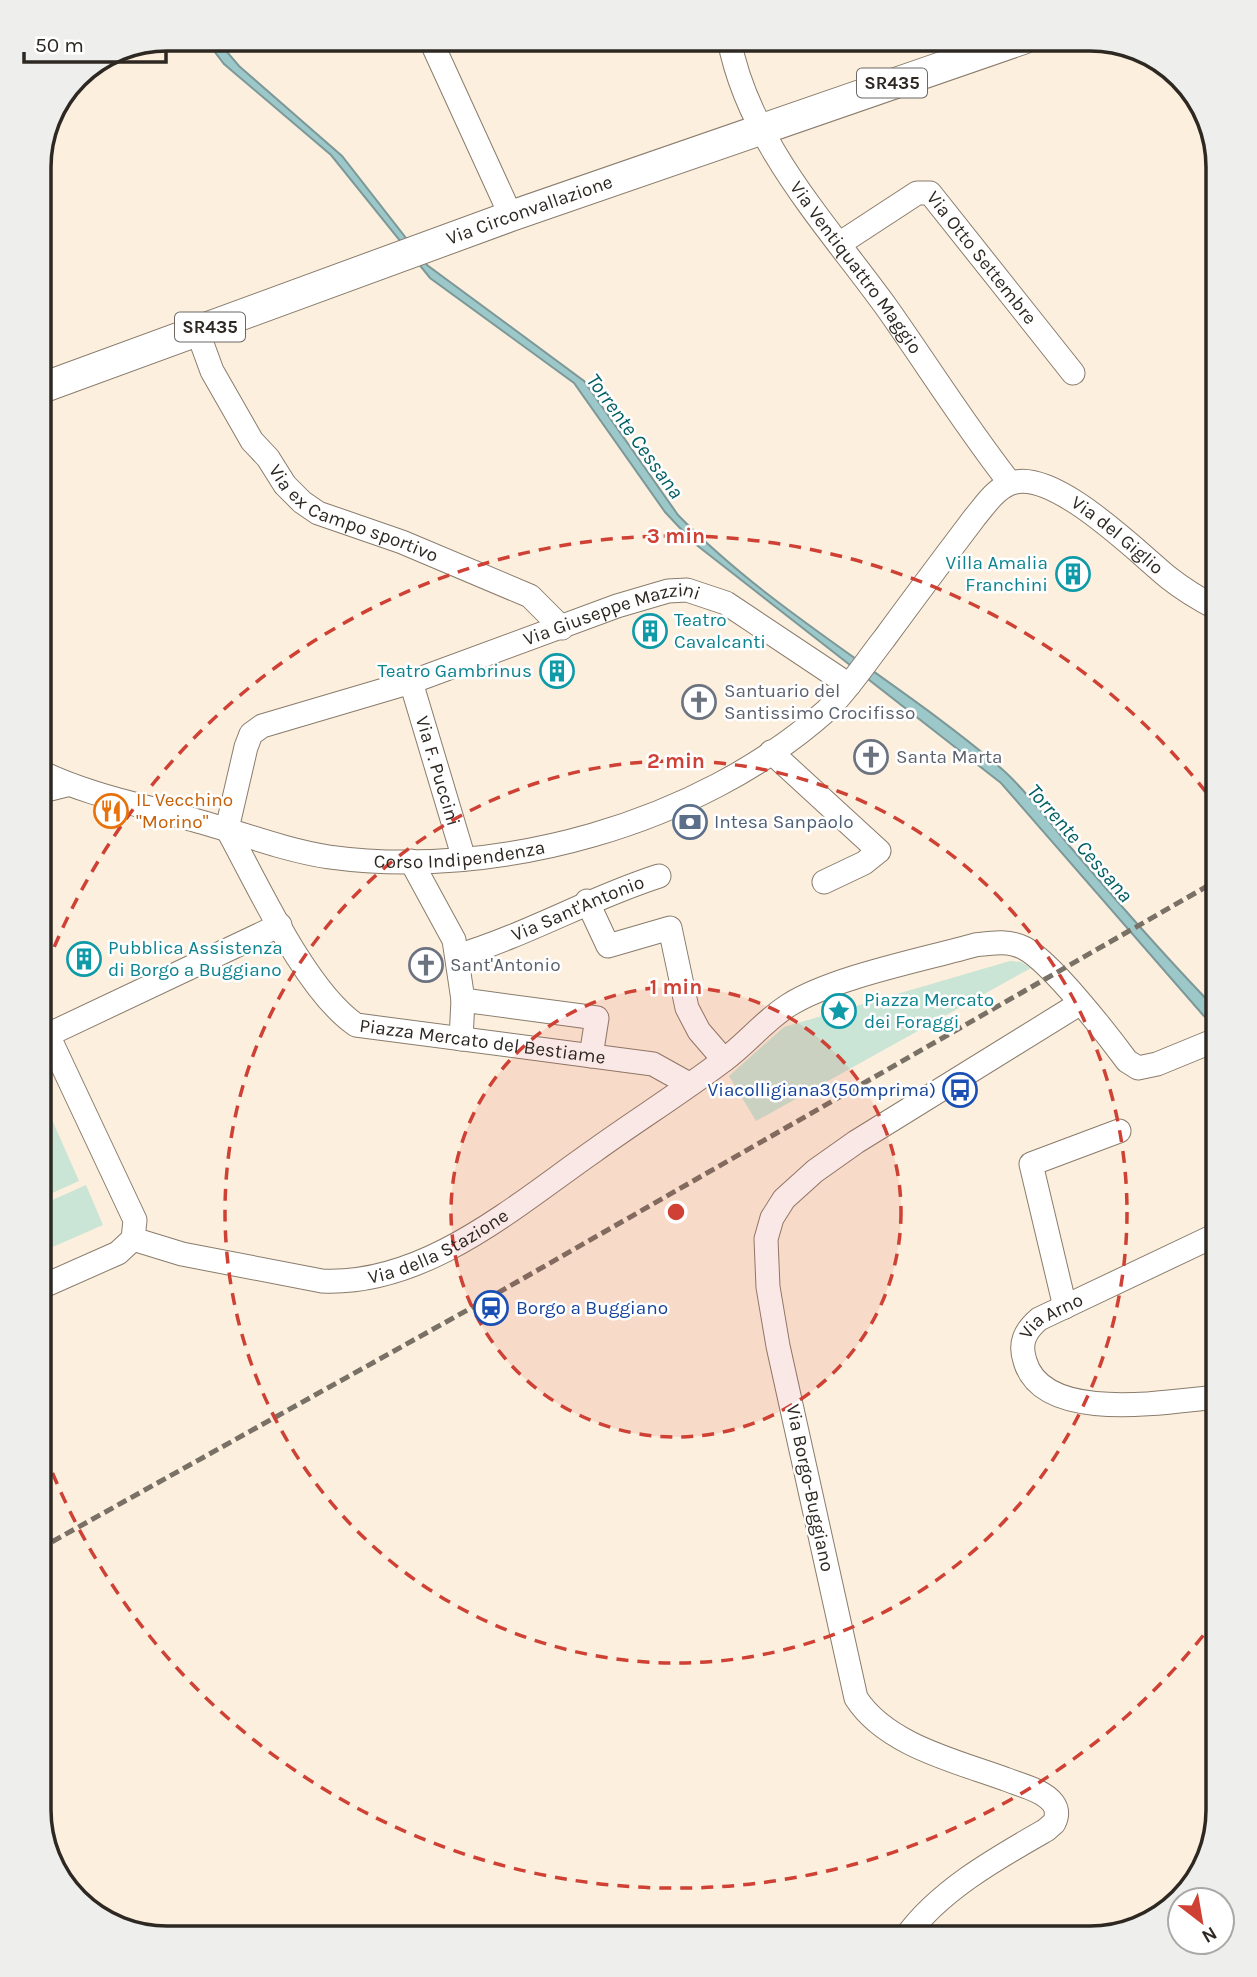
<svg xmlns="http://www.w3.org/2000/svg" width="1257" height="1977" font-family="Karla,sans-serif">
<rect width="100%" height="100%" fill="#fdefdd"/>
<!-- green -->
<g fill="#cae5d5">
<polygon points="1010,961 1021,962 1031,968 756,1121 729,1076 784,1027"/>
<polygon points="39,1090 79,1181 39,1199"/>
<polygon points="86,1185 103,1225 39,1253 39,1206"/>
</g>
<!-- water -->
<path fill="#9dc8ca" stroke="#7c9898" stroke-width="2" d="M205,39H216L239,66L342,156L427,265L584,381L678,515C773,613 900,681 1003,770C1029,793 1050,824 1073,850C1120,905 1167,959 1218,1011V1029L1203,1015L1001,783L694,543L665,512L574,383L430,278L331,155L224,64Z"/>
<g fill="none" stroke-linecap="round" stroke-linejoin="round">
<!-- minor casing -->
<g stroke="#897c6c" stroke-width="25">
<g id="minor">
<polyline points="430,39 511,216"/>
<path id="s1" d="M729,39C748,142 827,225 887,308C928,366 966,427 1010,483"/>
<path id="s2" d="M839,244L917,193H930L1073,373"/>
<path id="s3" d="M201,341L212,371L252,441L268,458L285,485L302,502L318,513L402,542L530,596L562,628"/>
<path id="s4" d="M411,682L464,859"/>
<polyline points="771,752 879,851 864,863 824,882"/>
<path id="s5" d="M39,771C87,795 142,805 194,820C239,832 283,850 329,857C497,880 699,824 826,711C848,690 865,663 884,639C914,598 944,558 975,517C985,505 995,490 1009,484C1051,465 1137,552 1169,578C1184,590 1201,600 1218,609"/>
<polyline points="39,798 46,790 66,785"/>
<path id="s6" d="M227,829L246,747L251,734L262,726L411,682L617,606L668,591L687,590L726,603L849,685"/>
<path id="s7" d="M227,829C258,885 305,990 356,1025L653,1064L689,1084"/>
<polyline points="411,861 454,940 463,1000"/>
<polyline points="587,901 608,946 670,928 687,1008 699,1031 724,1060"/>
<path id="s8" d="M457,956C527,935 590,898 659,876"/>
<polyline points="39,1039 280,925"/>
<polyline points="461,1039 463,1000 597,1018 591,1056"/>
<path id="s9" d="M133,1239L182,1254L322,1281C425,1286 515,1206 594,1151C637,1120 682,1092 724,1060C747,1043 765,1020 789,1005C834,977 922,960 975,945C992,943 1008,940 1024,948C1051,962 1107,1034 1127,1061L1138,1068L1157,1064L1218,1039"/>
<polyline points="39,1288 118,1253 133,1239 135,1220 48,1035"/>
<polyline points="1065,1307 1031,1164 1119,1131"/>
<path id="s10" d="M1218,1397C1170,1401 1043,1425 1025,1361C1019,1343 1025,1331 1039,1319L1218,1234"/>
<path d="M905,1938C938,1891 997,1858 1046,1830L1054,1823C1057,1817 1058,1810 1053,1803C1043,1790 1020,1785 1005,1779C956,1761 886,1745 856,1698L778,1346L768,1287L766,1239L772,1218L784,1199L815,1171L856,1142L1079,1004"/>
</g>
</g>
<!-- major casing -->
<g stroke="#897c6c" stroke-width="32">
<g id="major">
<path id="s11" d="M39,389L511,216L1023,39"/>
</g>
</g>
<!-- minor -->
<use href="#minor" stroke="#fff" stroke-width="23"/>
<!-- major -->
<use href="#major" stroke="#fff" stroke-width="30"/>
<!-- rail -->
<polyline stroke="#797066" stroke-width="5" stroke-dasharray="10 5" stroke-linecap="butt" points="39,1549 489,1298 1218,880"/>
</g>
<!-- distance rings -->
<circle cx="676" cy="1212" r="225" fill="#ce4134" fill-opacity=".12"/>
<g fill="none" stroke="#ce4134" stroke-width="3.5" stroke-dasharray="12 9">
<circle cx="676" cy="1212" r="225"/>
<circle cx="676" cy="1212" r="451"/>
<path d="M1216 1619A676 676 0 0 1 39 1438M39 986A676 676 0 0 1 1216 805"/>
</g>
<!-- icons -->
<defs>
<g id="building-ring" transform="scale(1.75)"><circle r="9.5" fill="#fff" stroke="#0f9aa8" stroke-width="1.5"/><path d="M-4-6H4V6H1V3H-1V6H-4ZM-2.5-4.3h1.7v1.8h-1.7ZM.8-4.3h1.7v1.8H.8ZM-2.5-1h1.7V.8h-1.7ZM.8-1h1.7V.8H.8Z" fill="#0f9aa8"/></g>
<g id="church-ring" transform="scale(1.75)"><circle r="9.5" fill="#fff" stroke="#6b7280" stroke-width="1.5"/><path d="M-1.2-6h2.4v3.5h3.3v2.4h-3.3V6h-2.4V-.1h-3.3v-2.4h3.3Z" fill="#6b7280"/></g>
<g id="restaurant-ring" transform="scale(1.75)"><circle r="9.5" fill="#fff" stroke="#e8710a" stroke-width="1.5"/><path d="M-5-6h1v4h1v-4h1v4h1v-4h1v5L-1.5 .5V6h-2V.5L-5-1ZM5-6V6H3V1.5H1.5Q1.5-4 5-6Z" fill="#e8710a"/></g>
<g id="bank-ring" transform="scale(1.75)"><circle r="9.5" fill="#fff" stroke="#5c6f8a" stroke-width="1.5"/><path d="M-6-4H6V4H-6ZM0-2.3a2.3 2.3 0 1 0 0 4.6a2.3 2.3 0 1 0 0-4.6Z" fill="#5c6f8a"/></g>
<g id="sight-ring" transform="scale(1.75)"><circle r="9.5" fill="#fff" stroke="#0f9aa8" stroke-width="1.5"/><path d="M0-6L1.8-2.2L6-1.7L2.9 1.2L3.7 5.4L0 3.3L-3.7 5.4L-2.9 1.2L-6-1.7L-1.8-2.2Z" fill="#0f9aa8"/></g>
<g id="bus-ring" transform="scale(1.75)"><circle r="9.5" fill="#fff" stroke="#1a4fb4" stroke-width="1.5"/><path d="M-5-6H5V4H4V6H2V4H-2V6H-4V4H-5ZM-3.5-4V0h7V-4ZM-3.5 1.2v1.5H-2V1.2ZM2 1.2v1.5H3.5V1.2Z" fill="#1a4fb4"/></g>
<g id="station-ring" transform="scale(1.75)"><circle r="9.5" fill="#fff" stroke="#1a4fb4" stroke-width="1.5"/><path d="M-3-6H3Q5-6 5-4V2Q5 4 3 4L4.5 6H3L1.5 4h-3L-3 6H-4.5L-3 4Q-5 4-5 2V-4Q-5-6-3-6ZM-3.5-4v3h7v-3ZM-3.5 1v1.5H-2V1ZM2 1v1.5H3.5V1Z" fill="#1a4fb4"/></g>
</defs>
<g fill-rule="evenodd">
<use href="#building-ring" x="1073" y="574"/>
<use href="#building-ring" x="650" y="631"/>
<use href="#building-ring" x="557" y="671"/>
<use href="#church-ring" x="699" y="702"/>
<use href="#church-ring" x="871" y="757"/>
<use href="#restaurant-ring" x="111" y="811"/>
<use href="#bank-ring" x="690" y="822"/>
<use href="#building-ring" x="84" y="959"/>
<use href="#church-ring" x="426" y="965"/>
<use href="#sight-ring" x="839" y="1011"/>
<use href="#bus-ring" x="960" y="1090"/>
<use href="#station-ring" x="491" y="1308"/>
</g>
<g text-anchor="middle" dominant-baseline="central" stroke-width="5" stroke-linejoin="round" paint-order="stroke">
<!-- shield labels -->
<g fill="#fff" stroke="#6d6864" stroke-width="2">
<rect x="857" y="68.5" width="70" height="29" rx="5"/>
<rect x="175" y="312.5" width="70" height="29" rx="5"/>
</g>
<g font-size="18" font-weight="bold" fill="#2e2822">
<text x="892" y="83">SR435</text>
<text x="210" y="327">SR435</text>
</g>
<!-- street labels -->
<g font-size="19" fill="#2e2822" stroke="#fff">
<text stroke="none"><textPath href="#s11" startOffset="522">Via Circonvallazione</textPath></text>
<text stroke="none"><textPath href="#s2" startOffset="189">Via Otto Settembre</textPath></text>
<text stroke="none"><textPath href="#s1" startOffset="264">Via Ventiquattro Maggio</textPath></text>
<text stroke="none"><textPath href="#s3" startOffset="242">Via ex Campo sportivo</textPath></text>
<text stroke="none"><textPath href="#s5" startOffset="1253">Via del Giglio</textPath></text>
<text stroke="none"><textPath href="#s6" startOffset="480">Via Giuseppe Mazzini</textPath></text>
<text stroke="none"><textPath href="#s4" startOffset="93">Via F. Puccini</textPath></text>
<text stroke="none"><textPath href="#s5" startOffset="434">Corso Indipendenza</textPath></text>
<text stroke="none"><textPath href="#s8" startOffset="130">Via Sant'Antonio</textPath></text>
<text stroke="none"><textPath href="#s7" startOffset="364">Piazza Mercato del Bestiame</textPath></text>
<text stroke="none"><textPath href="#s9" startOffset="317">Via della Stazione</textPath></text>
<text stroke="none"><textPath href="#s10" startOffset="270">Via Arno</textPath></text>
<text transform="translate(810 1488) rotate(78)">Via Borgo-Buggiano</text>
</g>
<!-- culture labels -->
<g font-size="19" fill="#0d838f" stroke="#fff" text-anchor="start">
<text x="1048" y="563" text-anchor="end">Villa Amalia<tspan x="1048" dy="22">Franchini</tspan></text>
<text x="674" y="620">Teatro<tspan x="674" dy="22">Cavalcanti</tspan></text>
<text x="532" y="671" text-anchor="end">Teatro Gambrinus</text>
<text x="108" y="948">Pubblica Assistenza<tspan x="108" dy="22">di Borgo a Buggiano</tspan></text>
<text x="864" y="1000">Piazza Mercato<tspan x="864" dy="22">dei Foraggi</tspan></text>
</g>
<!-- worship labels -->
<g font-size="19" fill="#5b616d" stroke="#fff" text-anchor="start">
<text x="724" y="691">Santuario del<tspan x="724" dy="22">Santissimo Crocifisso</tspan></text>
<text x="896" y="757">Santa Marta</text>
<text x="450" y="965">Sant'Antonio</text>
</g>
<!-- food labels -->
<g font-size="19" fill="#c56008" stroke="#fff" text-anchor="start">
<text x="136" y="800">IL Vecchino<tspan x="136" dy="22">"Morino"</tspan></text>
</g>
<!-- service labels -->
<g font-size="19" fill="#4e5e75" stroke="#fff" text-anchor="start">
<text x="714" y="822">Intesa Sanpaolo</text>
</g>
<!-- transit labels -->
<g font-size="19" fill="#164399" stroke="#fff" text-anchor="end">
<text x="936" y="1090">Viacolligiana3(50mprima)</text>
<text x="516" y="1308" text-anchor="start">Borgo a Buggiano</text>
</g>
<!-- water labels -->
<g font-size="21" font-style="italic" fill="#005f63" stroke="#fff">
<text transform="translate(635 436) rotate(54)">Torrente Cessana</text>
<text transform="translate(1080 843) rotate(49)">Torrente Cessana</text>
</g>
</g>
<!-- crop -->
<path d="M0 0H1257V1977H0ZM167 51H1090A116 116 0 0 1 1206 167V1810A116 116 0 0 1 1090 1926H167A116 116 0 0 1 51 1810V167A116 116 0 0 1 167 51Z" fill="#eeeeed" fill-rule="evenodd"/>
<path fill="none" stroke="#2e2822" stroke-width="3.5" d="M167 51H1090A116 116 0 0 1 1206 167V1810A116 116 0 0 1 1090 1926H167A116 116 0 0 1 51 1810V167A116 116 0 0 1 167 51Z"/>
<circle cx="676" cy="1212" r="10" fill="#ce4134" stroke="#fff" stroke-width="3.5"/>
<g font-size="21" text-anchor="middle" font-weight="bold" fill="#ce4134" stroke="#fff" stroke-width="5" stroke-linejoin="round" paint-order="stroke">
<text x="676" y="543">3 min</text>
<text x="676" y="768">2 min</text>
<text x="676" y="994">1 min</text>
</g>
<!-- north arrow -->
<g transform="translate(1201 1921) rotate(149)"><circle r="33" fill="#ffffff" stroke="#aba9a7" stroke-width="2"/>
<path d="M0-5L12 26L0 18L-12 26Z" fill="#ce4134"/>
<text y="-10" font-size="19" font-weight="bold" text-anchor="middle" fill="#2e2822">N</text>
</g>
<!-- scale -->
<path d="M24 52v10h142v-10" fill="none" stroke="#2e2822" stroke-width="3.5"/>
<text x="35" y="52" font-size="21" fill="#2e2822" stroke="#ffffff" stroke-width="5" paint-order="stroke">50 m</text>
</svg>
